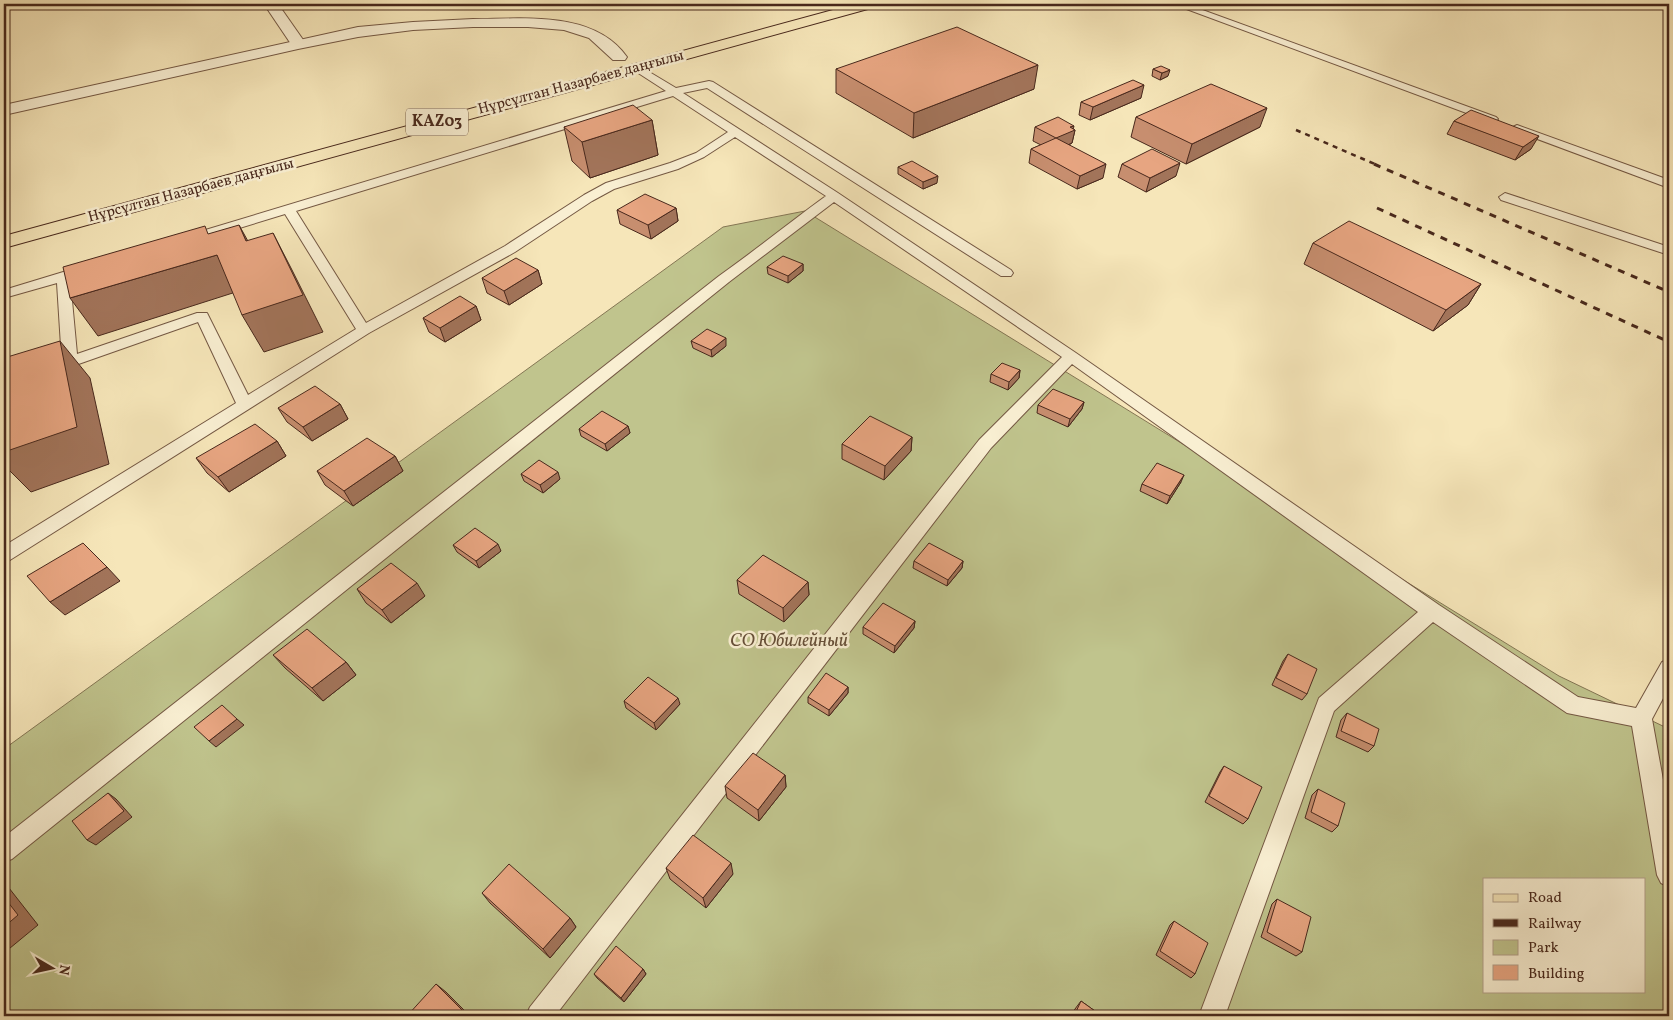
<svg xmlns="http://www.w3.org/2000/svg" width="1673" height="1020" font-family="Vollkorn,serif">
<rect width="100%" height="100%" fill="#f6e6b9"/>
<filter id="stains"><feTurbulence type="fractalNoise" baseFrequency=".004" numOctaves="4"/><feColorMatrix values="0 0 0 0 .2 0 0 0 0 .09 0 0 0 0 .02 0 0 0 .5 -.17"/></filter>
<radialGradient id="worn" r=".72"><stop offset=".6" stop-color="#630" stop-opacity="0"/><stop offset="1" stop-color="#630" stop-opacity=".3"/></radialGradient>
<!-- green -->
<path fill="#c0c48d" stroke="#847654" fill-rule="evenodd" d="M805,211L1559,676L1669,729V1016H4V749L723,227ZM1484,879H1644V991H1484Z"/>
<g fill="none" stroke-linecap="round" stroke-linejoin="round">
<!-- service casing -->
<g stroke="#745843" stroke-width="2">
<g id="service">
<polygon points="1173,4 1186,4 1496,117 1498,119 1496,121 1488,121"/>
<path d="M636,64L676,88L709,81L713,82L1011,270L1013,273L1011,276H1001L707,88L683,93L838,193L1076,353L1439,605L1578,697L1636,708L1662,662L1669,659V687L1652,719L1669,813V887L1661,883L1657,875L1632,726L1567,713L1433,622L1334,711L1225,1016H1199L1319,698L1418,612L1072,364L991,448L555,1016H526L530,1007L979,440L1062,357L834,202L729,282L12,859L4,862V837L719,276C756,250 790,222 826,196L735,137L704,157L678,169L614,189L592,201L515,252L369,333L10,560L4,562V546L236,403L198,322L70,367L65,365L62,362L57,283L4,298V290L83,266H93L95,269L93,272L70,279L77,354L197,313H207L248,395L356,329L285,214L187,244L180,240L182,237L666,91L632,69L631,67ZM673,96L728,132L696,153L670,163L606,183L584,195L505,246L366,323L296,211Z"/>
<polygon points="1517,125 1669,180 1669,188 1513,130 1511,128"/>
<polygon points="1505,193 1669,247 1669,255 1501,200 1499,197"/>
</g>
</g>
<!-- minor casing -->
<g stroke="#745843" stroke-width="2">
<polygon id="minor" points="264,4 278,4 306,44 303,47 293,47"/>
</g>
<!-- tertiary casing -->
<g stroke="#745843" stroke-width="2">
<path id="tertiary" d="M473,19C523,19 594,10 627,57L625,60H613L589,38L564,30L528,27H473L413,30L358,37L298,49L4,115V105L358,27L413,22Z"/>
</g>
<!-- primary casing -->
<g stroke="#48281c" stroke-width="2">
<polygon id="primary" points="855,4 877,4 875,7 4,248 4,236"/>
</g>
<!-- service -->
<use href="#service" fill="#f9efd2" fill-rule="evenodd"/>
<!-- minor -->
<use href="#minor" fill="#f9efd2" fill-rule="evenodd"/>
<!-- tertiary -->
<use href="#tertiary" fill="#f9efd2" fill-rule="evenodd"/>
<!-- primary -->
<use href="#primary" fill="#f6e6b9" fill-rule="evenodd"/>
<!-- rail-far1 -->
<polyline stroke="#48281c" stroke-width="2.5" stroke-dasharray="5 5" stroke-linecap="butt" points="1296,130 1377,165"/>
<!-- rail -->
<g stroke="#48281c" stroke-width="3" stroke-dasharray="7 7" stroke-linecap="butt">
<polyline points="1374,164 1669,292"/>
<polyline points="1377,208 1669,342"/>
</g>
</g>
<!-- wall -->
<g fill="#c78e6f" stroke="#48281c">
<polygon points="836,69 1034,89 913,138 836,93"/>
<polygon points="1153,69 1168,76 1160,80 1152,76"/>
<polygon points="1141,98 1090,120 1079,115 1081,102"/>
<polygon points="1136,117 1260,127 1186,164 1131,137"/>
<polygon points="652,120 658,155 590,178 572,161 564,127"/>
<polygon points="1454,121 1531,149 1515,160 1447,134"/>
<polygon points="1035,127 1075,130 1072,143 1069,145 1103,178 1077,189 1029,163 1031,149 1041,145 1033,141"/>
<polygon points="1122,164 1176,176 1146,192 1118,177"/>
<polygon points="898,167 937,183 923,189 898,174"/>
<polygon points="676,208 678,221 651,239 620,224 617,210"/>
<polygon points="1313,243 1481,284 1468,305 1433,331 1304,264"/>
<polygon points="803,264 803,271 788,283 768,274 767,267"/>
<polygon points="538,270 542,284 509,305 487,293 482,278"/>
<polygon points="476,306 481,320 445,342 429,332 423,318"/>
<polygon points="691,341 726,346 712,357 693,348"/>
<polygon points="1020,370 1019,378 1008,390 990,382 991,374"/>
<polygon points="1084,402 1082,409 1068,427 1037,413 1038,405"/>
<polygon points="340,404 348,419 312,441 287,422 278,408"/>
<polygon points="628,426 630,433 607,451 581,436 579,429"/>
<polygon points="912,437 911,451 884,480 842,459 842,444"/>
<polygon points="277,441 286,456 229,492 207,473 196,458"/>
<polygon points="395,456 403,471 353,506 325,485 317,471"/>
<polygon points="521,474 560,479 543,493 524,481"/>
<polygon points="1181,482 1167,504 1140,491 1142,484"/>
<polygon points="453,545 501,551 479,568 457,552"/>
<polygon points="914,561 963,561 962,568 947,586 913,568"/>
<polygon points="737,580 808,582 809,595 784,622 739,594"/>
<polygon points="357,589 425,596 391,623 366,603"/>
<polygon points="915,621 914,628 894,653 863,634 863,627"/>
<polygon points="1288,654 1307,694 1302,700 1272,685 1283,661"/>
<polygon points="273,655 346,662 356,675 323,701 285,668"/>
<polygon points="848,687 848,693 829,716 808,703 808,697"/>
<polygon points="624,701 680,704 656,730 626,708"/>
<polygon points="1347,713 1374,746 1368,752 1336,737 1341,720"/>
<polygon points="1224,766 1248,819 1243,824 1205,802 1220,772"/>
<polygon points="785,775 786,787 759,821 727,798 725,786"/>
<polygon points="1318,789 1338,826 1332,832 1305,818 1312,795"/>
<polygon points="666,868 733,874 706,908 670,879"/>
<polygon points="482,893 570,918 576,927 550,958 490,903"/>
<polygon points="1277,899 1302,952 1296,956 1261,937 1272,904"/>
<polygon points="1174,921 1195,974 1191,978 1156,955 1170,925"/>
<polygon points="643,969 646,974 624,1002 597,978 594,974"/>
<polygon points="1081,1001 1102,1016 1071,1016 1075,1009"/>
</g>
<!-- shaded-wall -->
<g fill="#a2745a" stroke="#48281c">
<polygon points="1038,65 1034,89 913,138 914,113"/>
<polygon points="1170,70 1168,76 1160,80 1162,73"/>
<polygon points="1144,85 1141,98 1090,120 1093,107"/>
<polygon points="1267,108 1260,127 1186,164 1192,144"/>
<polygon points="652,120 658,155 590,178 582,142"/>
<polygon points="1074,126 1073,130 1075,130 1072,143 1054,151 1056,138 1070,127"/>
<polygon points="1539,136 1531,149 1515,160 1523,147"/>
<polygon points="1180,163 1176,176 1146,192 1150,178"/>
<polygon points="1106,164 1103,178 1077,189 1080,176"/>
<polygon points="938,176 937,183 923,189 923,182"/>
<polygon points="676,208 678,221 651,239 648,225"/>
<polygon points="239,225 259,261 246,241"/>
<polygon points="273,233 292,270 323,332 264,352 242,315"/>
<polygon points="217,255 239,291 98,336 70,298"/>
<polygon points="803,264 803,271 788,283 788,276"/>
<polygon points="538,270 542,284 509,305 504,291"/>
<polygon points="1481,284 1468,305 1433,331 1446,310"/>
<polygon points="476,306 481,320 445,342 440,328"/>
<polygon points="726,338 726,346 712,357 711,350"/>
<polygon points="60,341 90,378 109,464 31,492 4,465 4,452"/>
<polygon points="1020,370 1019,378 1008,390 1009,382"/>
<polygon points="1084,402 1082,409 1068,427 1070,419"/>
<polygon points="340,404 348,419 312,441 303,427"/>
<polygon points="628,426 630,433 607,451 605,444"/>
<polygon points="912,437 911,451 884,480 885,466"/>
<polygon points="277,441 286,456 229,492 218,477"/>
<polygon points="395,456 403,471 353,506 344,491"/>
<polygon points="558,472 560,479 543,493 540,485"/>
<polygon points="1184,475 1181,482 1167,504 1170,496"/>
<polygon points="498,544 501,551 479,568 476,561"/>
<polygon points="963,561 962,568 947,586 948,580"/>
<polygon points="107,567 120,581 65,615 50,602"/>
<polygon points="808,582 809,595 784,622 783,608"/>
<polygon points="417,583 425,596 391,623 382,610"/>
<polygon points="915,621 914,628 894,653 895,646"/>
<polygon points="346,662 356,675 323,701 312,688"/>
<polygon points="848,687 848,693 829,716 829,710"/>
<polygon points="678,698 680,704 656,730 654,723"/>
<polygon points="237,719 244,725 216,747 209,741"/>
<polygon points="785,775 786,787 759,821 758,810"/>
<polygon points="108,793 116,799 132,817 96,845 87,840"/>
<polygon points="731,863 733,874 706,908 703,898"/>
<polygon points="4,885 9,888 38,925 4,953"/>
<polygon points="570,918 576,927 550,958 543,949"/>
<polygon points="643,969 646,974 624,1002 621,998"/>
<polygon points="436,984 446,992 470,1016 468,1016"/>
</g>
<!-- building -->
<g fill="#e7a581" stroke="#48281c">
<polygon points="957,27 1038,65 914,113 836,69"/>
<polygon points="1161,66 1170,70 1162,73 1153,69"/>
<polygon points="1133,80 1144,85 1093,107 1081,102"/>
<polygon points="1211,84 1267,108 1192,144 1136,117"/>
<polygon points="633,105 652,120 582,142 564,127"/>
<polygon points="1471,110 1539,136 1523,147 1454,121"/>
<polygon points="1058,117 1074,126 1070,127 1075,130 1056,138 1035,127"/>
<polygon points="1056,138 1106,164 1080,176 1031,149"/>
<polygon points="1152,149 1180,163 1150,178 1122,164"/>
<polygon points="912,161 938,176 923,182 898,167"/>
<polygon points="645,194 676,208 648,225 617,210"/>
<polygon points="1349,221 1481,284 1446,310 1313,243"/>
<polygon points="239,225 246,241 273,233 303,295 242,315 217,255 70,298 63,267 205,226 208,234"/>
<polygon points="783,256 803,264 788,276 767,267"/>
<polygon points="516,258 538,270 504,291 482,278"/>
<polygon points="460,296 476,306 440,328 423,318"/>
<polygon points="707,329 726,338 711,350 691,341"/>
<polygon points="60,341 77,427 4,452 4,358"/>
<polygon points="1002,363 1020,370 1009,382 991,374"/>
<polygon points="315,386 340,404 303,427 278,408"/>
<polygon points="1053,389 1084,402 1070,419 1038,405"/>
<polygon points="602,411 628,426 605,444 579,429"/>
<polygon points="870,416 912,437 885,466 842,444"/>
<polygon points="255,424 277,441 218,477 196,458"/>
<polygon points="367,438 395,456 344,491 317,471"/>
<polygon points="539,460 558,472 540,485 521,474"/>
<polygon points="1157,463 1184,475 1170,496 1142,484"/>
<polygon points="475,528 498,544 476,561 453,545"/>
<polygon points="83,543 107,567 50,602 27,576"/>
<polygon points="929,543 963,561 948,580 914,561"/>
<polygon points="763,555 808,582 783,608 737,580"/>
<polygon points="391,563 417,583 382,610 357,589"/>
<polygon points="883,603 915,621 895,646 863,627"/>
<polygon points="307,629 346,662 312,688 273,655"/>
<polygon points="1288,654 1317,669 1307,694 1276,678"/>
<polygon points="826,673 848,687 829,710 808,697"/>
<polygon points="648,677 678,698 654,723 624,701"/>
<polygon points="222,705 237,719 209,741 194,727"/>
<polygon points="1347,713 1379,729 1374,746 1341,731"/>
<polygon points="753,753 785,775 758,810 725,786"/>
<polygon points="1224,766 1262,787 1248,819 1209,796"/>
<polygon points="1318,789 1345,803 1338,826 1311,812"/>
<polygon points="108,793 124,811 87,840 72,821"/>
<polygon points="693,835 731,863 703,898 666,868"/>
<polygon points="509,864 570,918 543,949 482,893"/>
<polygon points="4,897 18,915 4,927"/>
<polygon points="1277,899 1311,917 1302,952 1267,932"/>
<polygon points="1174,921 1208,943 1195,974 1160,951"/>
<polygon points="616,946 643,969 621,998 594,974"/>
<polygon points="436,984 468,1016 407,1016"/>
<polygon points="1081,1001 1102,1016 1074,1016"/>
</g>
<g text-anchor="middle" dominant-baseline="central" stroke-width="5" stroke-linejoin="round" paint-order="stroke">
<!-- far-street labels -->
<g font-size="15" fill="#48281c" stroke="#f9efd2">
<text transform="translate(581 83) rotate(-15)">Нұрсұлтан Назарбаев даңғылы</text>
<text transform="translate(191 191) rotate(-15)">Нұрсұлтан Назарбаев даңғылы</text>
</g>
<!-- shield labels -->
<rect fill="#f9efd2" stroke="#7d6453" stroke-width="1" x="406" y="108.5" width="62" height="27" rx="4"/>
<g font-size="16" font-weight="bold" fill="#48281c">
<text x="437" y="122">KАZ03</text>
</g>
<!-- park labels -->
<g font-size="18" font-style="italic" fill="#664f38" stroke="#f9efd2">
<text x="789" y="641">СО Юбилейный</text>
</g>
</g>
<!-- margin -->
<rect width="1673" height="1020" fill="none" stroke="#f6e6b9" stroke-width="20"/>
<rect x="5" y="5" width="1663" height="1010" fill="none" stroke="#48281c" stroke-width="2.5"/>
<rect x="10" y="10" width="1653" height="1000" fill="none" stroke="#48281c"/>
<!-- legend -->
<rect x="1483" y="878" width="162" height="115" fill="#f9efd2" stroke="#b29f89"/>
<rect x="1493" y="894" width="25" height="8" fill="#f6e6b9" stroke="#b29f89"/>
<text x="1528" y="902" font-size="15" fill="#48281c">Road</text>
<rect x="1493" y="919" width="25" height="8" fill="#48281c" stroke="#b29f89"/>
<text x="1528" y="928" font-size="15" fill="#48281c">Railway</text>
<rect x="1493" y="940" width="25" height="15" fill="#c0c48d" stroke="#b29f89"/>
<text x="1528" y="952" font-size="15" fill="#48281c">Park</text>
<rect x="1493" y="965" width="25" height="15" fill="#e7a581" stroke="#b29f89"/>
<text x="1528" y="978" font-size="15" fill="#48281c">Building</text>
<!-- north arrow -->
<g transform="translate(52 968) rotate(99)" stroke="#f9efd2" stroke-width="4" paint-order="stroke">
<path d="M0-4L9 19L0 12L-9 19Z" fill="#48281c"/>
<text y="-8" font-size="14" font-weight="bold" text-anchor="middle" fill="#48281c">N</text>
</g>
<rect width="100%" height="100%" filter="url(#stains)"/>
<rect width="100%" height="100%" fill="url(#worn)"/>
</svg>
